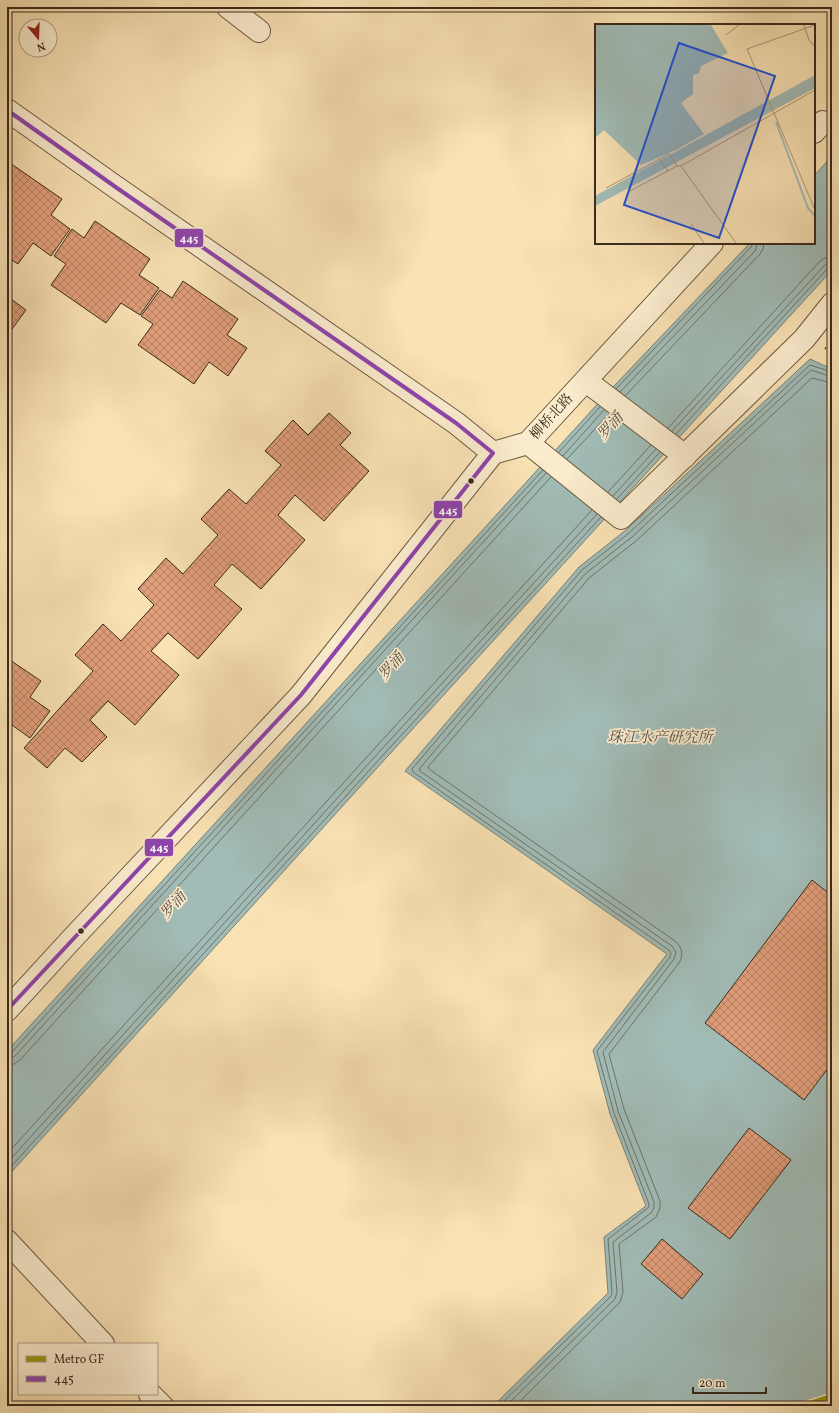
<svg xmlns="http://www.w3.org/2000/svg" width="839" height="1413" font-family="Vollkorn,'Noto Serif SC',serif">
<defs>
<pattern id="building-cross-hatch" width="8" height="8" patternUnits="userSpaceOnUse"><rect width="8" height="8" fill="#e09e7a"/><path d="M0 0l8 8M0 8l8-8" fill="none" stroke="#b78163"/></pattern>
</defs>
<rect width="100%" height="100%" fill="#f9e2b4"/>
<filter id="stains"><feTurbulence type="fractalNoise" baseFrequency=".005" numOctaves="4"/><feColorMatrix values="0 0 0 0 .2 0 0 0 0 .09 0 0 0 0 .02 0 0 0 .5 -.17"/></filter>
<radialGradient id="worn" r=".72"><stop offset=".6" stop-color="#630" stop-opacity="0"/><stop offset="1" stop-color="#630" stop-opacity=".3"/></radialGradient>
<!-- water -->
<g fill="#a1bcb7" stroke="#788279">
<polygon points="832,156 832,270 377,768 7,1177 7,1051 614,386 750,243 814,243 814,176"/>
<polygon points="810,359 832,369 832,1406 493,1406 608,1293 604,1237 646,1206 610,1114 593,1050 667,954 405,771 579,567 626,530"/>
</g>
<g fill="none" stroke-linecap="round" stroke-linejoin="round">
<!-- shore -->
<g stroke="#6e736a" stroke-width="1">
<polyline points="616,389 751,247 753,243"/>
<polyline points="620,392 755,251 758,243"/>
<polyline points="625,396 760,254 763,249 764,243"/>
<polyline points="668,428 820,261 825,258 832,257"/>
<polyline points="672,431 824,266 827,263 832,263"/>
<polyline points="676,434 827,269 832,268"/>
<polyline points="559,452 600,407"/>
<polyline points="563,456 604,410"/>
<polyline points="567,459 609,414"/>
<polyline points="608,492 651,445"/>
<polyline points="613,496 656,449"/>
<polyline points="617,499 660,452"/>
<polyline points="7,1054 12,1052 543,470"/>
<polyline points="7,1059 12,1058 15,1056 546,473"/>
<polyline points="7,1065 14,1064 20,1060 551,477"/>
<polyline points="7,1154 366,758 592,510"/>
<polyline points="7,1163 370,762 597,514"/>
<polyline points="7,1171 374,765 601,517"/>
<polyline points="499,1406 611,1296 612,1292 608,1239 649,1207 649,1204 614,1113 597,1051 670,957 671,953 669,950 413,772 412,769 582,570 629,533 810,365 832,372"/>
<polyline points="506,1406 615,1299 617,1292 613,1242 651,1213 654,1208 654,1202 618,1111 603,1052 674,959 676,952 672,946 420,771 420,768 585,574 632,537 811,370 832,377"/>
<path d="M515,1406L620,1302L623,1292L619,1244L656,1217L660,1208V1201L624,1109L609,1054L679,963C684,955 682,947 675,941L429,769L428,767L589,578L636,541L812,378L832,383"/>
</g>
</g>
<!-- building -->
<g fill="url(#building-cross-hatch)" stroke="#3a2a1c">
<polygon points="7,161 62,199 51,215 70,229 51,256 33,243 18,264 7,257"/>
<polygon points="95,221 150,259 139,275 159,288 140,315 121,303 106,323 51,285 66,264 54,256 72,229 84,238"/>
<polygon points="183,281 238,319 227,335 247,348 228,376 209,362 194,384 138,345 153,324 141,316 160,290 172,298"/>
<polygon points="7,296 26,310 7,336"/>
<polygon points="329,413 351,433 340,445 369,471 324,521 295,495 278,515 305,540 261,589 232,564 214,585 242,609 198,659 168,633 151,651 179,675 135,725 108,701 90,720 107,737 82,762 65,748 47,768 24,748 93,671 75,655 103,624 121,641 154,605 138,589 166,558 183,574 218,535 201,519 229,489 246,504 281,465 265,451 293,420 308,435"/>
<polygon points="7,658 41,681 30,697 50,711 30,738 12,725 7,732"/>
<polygon points="812,880 832,896 832,1063 804,1100 705,1023"/>
<polygon points="749,1128 791,1160 730,1239 688,1208"/>
<polygon points="662,1239 703,1274 682,1299 641,1264"/>
</g>
<g fill="none" stroke-linecap="round" stroke-linejoin="round">
<!-- minor casing -->
<g stroke="#6a5842" stroke-width="24">
<g id="minor">
<polyline points="228,7 259,31"/>
<polyline points="7,110 117,188 456,423 493,453"/>
<polyline points="814,132 823,122"/>
<polyline points="586,381 685,456"/>
<polyline points="528,443 621,518 804,339 832,304"/>
<polyline points="7,1010 71,940 301,695 493,453 528,443 712,243"/>
<polyline points="7,1241 103,1344"/>
<polyline points="150,1394 162,1406"/>
</g>
</g>
<!-- path -->
<polyline stroke="#3a2a1c" stroke-width="2.5" stroke-dasharray="1 2" stroke-linecap="butt" points="825,348 832,351"/>
<!-- minor -->
<use href="#minor" stroke="#fbecce" stroke-width="22"/>
<!-- bus-1 casing -->
<g stroke="#fbecce" stroke-width="7">
<polyline id="bus-1" points="7,110 117,188 456,423 493,453 301,695 7,1010"/>
</g>
<!-- bus-1 -->
<use href="#bus-1" stroke="#8e44ad" stroke-width="4"/>
<!-- metro-1 casing -->
<g stroke="#fbecce" stroke-width="8">
<polyline id="metro-1" points="802,1406 832,1396"/>
</g>
<!-- metro-1 -->
<use href="#metro-1" stroke="#949a0a" stroke-width="5"/>
</g>
<!-- markers -->
<g fill="#3a2a1c" stroke="#fbecce" stroke-width="1.5">
<circle cx="471" cy="481" r="3.5"/>
<circle cx="81" cy="931" r="3.5"/>
</g>
<g text-anchor="middle" dominant-baseline="central" stroke-width="3.5" stroke-linejoin="round" paint-order="stroke">
<!-- street labels -->
<g font-size="14" fill="#3a2a1c" stroke="#fbecce">
<text transform="translate(552 417) rotate(-48)">柳桥北路</text>
</g>
<!-- water labels -->
<g font-size="15" font-style="italic" fill="#544e43" stroke="#fbecce">
<text transform="translate(611 427) rotate(-48)">罗涌</text>
<text transform="translate(392 667) rotate(-48)">罗涌</text>
<text x="660" y="738">珠江水产研究所</text>
<text transform="translate(174 906) rotate(-48)">罗涌</text>
</g>
</g>
<!-- overview -->
<g transform="translate(595 24)">
<rect width="220" height="220" fill="#f9e2b4"/>
<path d="M0,1H116L133,29L106,42L104,49L98,51V70L86,79L109,110L81,126L46,141L9,106L0,114ZM220,51V64L0,182V172Z" fill="#a1bcb7"/>
<path fill="none" stroke="#a1bcb7" stroke-width="2" d="M181,98L213,184L220,192"/>
<path fill="none" stroke="#ad9877" stroke-width="1" d="M209,1L214,16L220,23M220,1L152,25L220,186M131,11L144,1M64,135L73,147M86,142L141,219M11,164L74,130L82,142M35,167L82,142H86L220,66M96,200L109,219"/>
<path fill="#1d4ed8" fill-opacity="0.15" stroke="#1d4ed8" stroke-width="2" d="M84,19L180,52L124,214L29,181Z"/>
<rect width="220" height="220" fill="none" stroke="#3a2a1c" stroke-width="2"/>
</g>
<g stroke="#fbecce" stroke-width="1.5">
<rect x="174" y="228" width="30" height="20" rx="4" fill="#8e44ad"/>
<rect x="433" y="500" width="30" height="19" rx="4" fill="#8e44ad"/>
<rect x="144" y="838" width="30" height="19" rx="4" fill="#8e44ad"/>
</g>
<g font-size="11" text-anchor="middle" font-weight="bold" fill="#fff">
<text x="189" y="242">445</text>
<text x="448" y="514">445</text>
<text x="159" y="851">445</text>
</g>
<!-- margin -->
<rect width="839" height="1413" fill="none" stroke="#f9e2b4" stroke-width="24"/>
<rect x="8" y="8" width="823" height="1397" fill="none" stroke="#3a2a1c" stroke-width="2"/>
<rect x="12" y="12" width="815" height="1389" fill="none" stroke="#3a2a1c"/>
<!-- legend -->
<rect x="18" y="1343" width="140" height="52" fill="#fbecce" stroke="#ae9e87"/>
<rect x="26" y="1356" width="20" height="6" fill="#949a0a" stroke="#ae9e87"/>
<text x="54" y="1363" font-size="12" fill="#3a2a1c">Metro GF</text>
<rect x="26" y="1376" width="20" height="6" fill="#8e44ad" stroke="#ae9e87"/>
<text x="54" y="1383" font-size="12" fill="#3a2a1c">445</text>
<!-- north arrow -->
<g transform="translate(38 38) rotate(161)"><circle r="19" fill="#fbecce" stroke="#ae9e87"/>
<path d="M0-3L7 15L0 10L-7 15Z" fill="#8f2418"/>
<text y="-6" font-size="11" font-weight="bold" text-anchor="middle" fill="#3a2a1c">N</text>
</g>
<!-- scale -->
<path d="M693 1387v6h73v-6" fill="none" stroke="#3a2a1c" stroke-width="2"/>
<text x="699" y="1387" font-size="12" fill="#3a2a1c" stroke="#fbecce" stroke-width="3" paint-order="stroke">20 m</text>
<rect width="100%" height="100%" filter="url(#stains)"/>
<rect width="100%" height="100%" fill="url(#worn)"/>
</svg>
